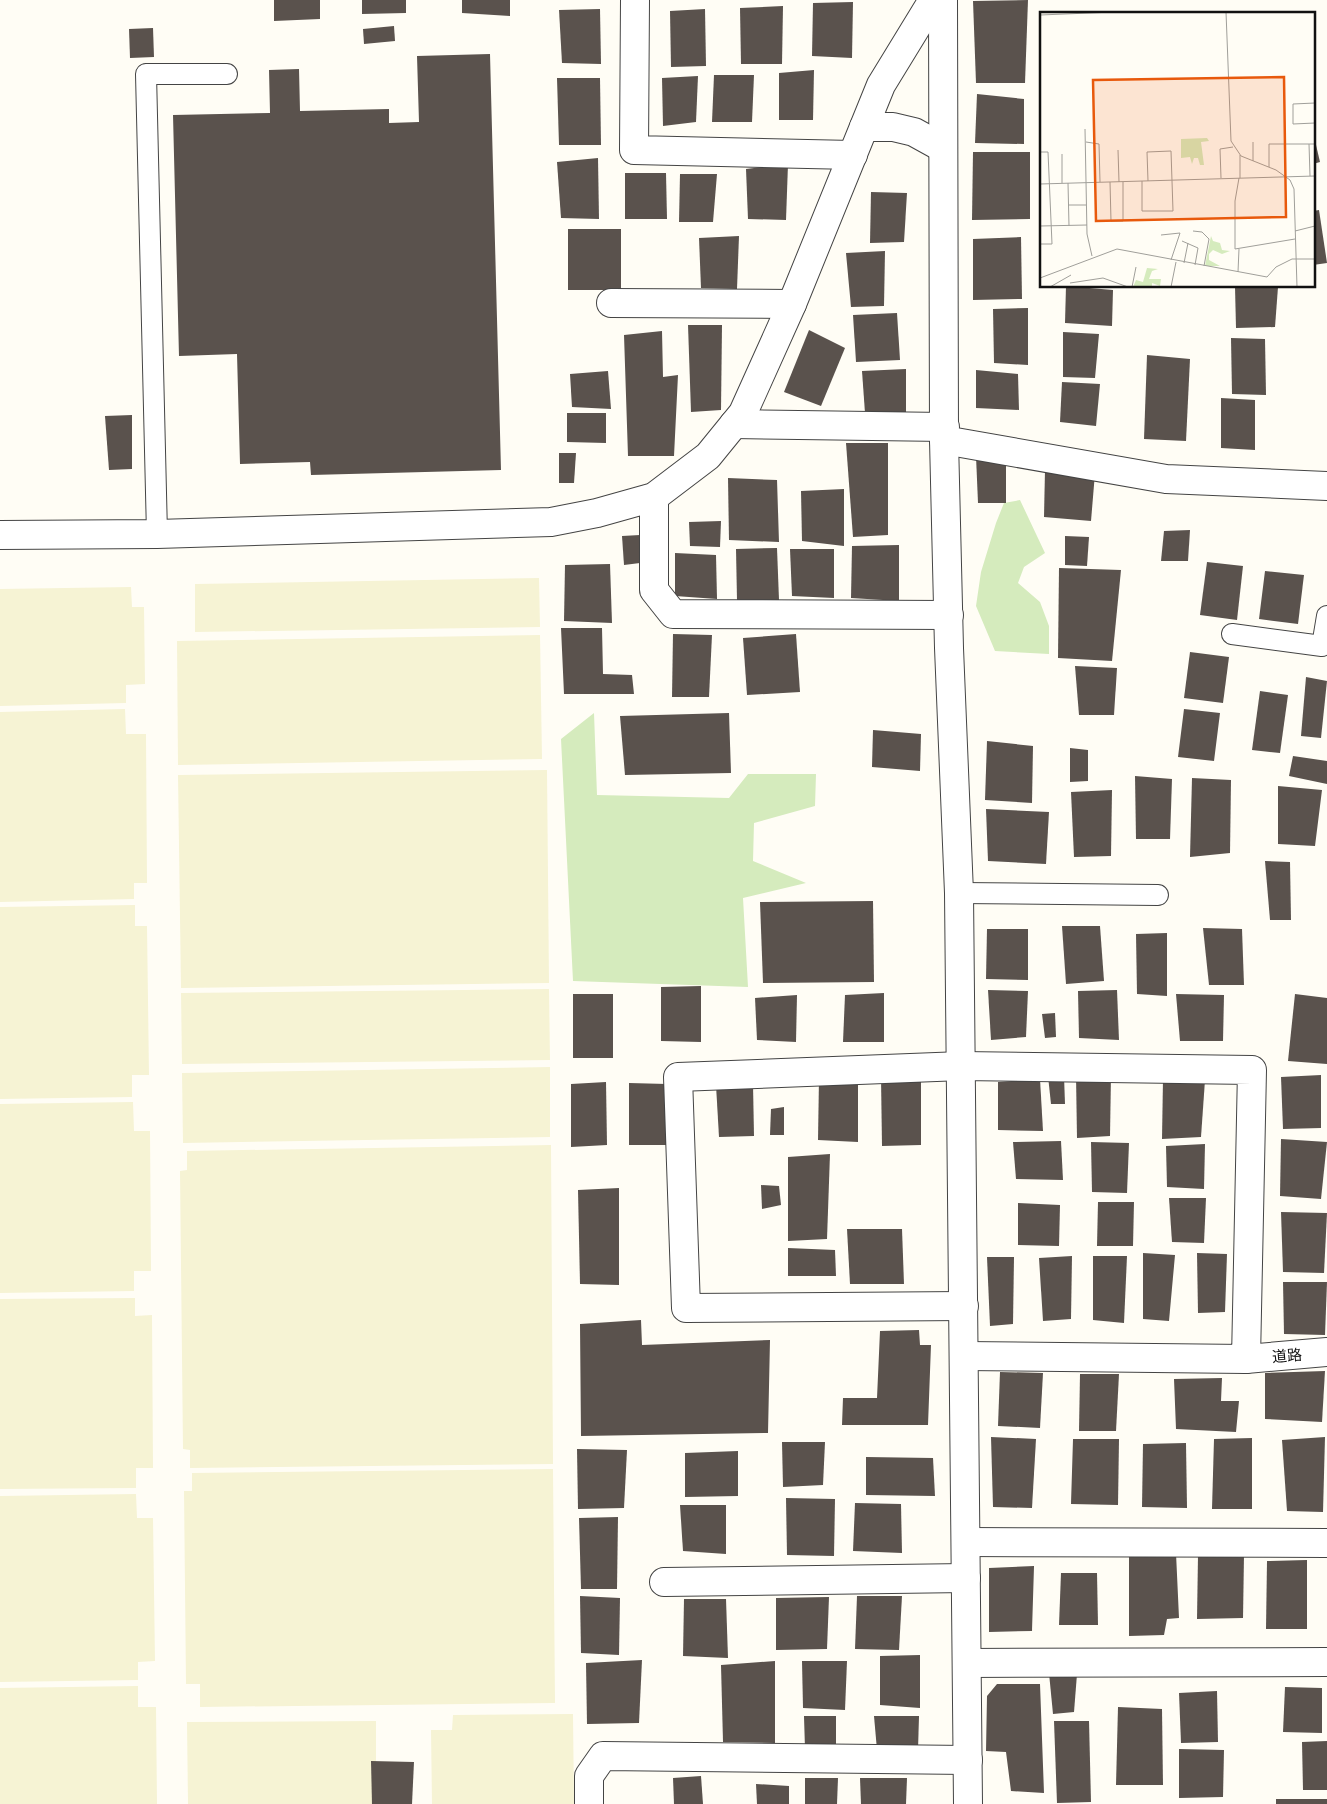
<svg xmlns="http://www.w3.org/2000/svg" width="1327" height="1804" font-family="'Roboto Serif','Noto Sans JP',serif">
<rect width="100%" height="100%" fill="#fffdf5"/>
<!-- farmland -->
<g fill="#f6f3d4">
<polygon points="539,578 540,627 195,632 195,584"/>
<polygon points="131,587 132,607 144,607 145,684 126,685 126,703 0,706 0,589"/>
<polygon points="540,635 542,759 178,765 177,641"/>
<polygon points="125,709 126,734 146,734 147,883 134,883 134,899 0,902 0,712"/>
<polygon points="547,770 549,983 181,988 178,775"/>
<polygon points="135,905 135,926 147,926 149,1075 132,1075 132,1097 0,1099 0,907"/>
<polygon points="549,989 550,1060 182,1064 181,993"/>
<polygon points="550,1067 550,1137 183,1143 182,1073"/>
<polygon points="133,1102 134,1131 150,1131 151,1271 134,1271 134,1291 0,1293 0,1104"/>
<polygon points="551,1145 553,1464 190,1468 190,1450 183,1449 180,1171 187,1170 187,1151"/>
<polygon points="135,1298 135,1316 152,1315 153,1468 136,1468 136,1488 0,1489 0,1299"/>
<polygon points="553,1469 555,1703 200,1707 200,1684 186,1684 184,1491 192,1491 192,1473"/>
<polygon points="136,1494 137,1518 153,1518 155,1661 138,1662 138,1680 0,1682 0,1496"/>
<polygon points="138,1686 138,1707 156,1707 157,1804 0,1804 0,1688"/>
<polygon points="573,1714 574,1804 432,1804 431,1730 452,1730 453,1715"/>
<polygon points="376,1721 376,1804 188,1804 187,1722"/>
</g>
<!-- green -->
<g fill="#d5ebbd">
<polygon points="1020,500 1045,553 1024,567 1018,583 1040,602 1049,626 1049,654 995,651 976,606 981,572 996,523 1004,503"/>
<polygon points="594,713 597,795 729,798 748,774 816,774 815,806 754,823 753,861 806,883 743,898 748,987 573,981 561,739"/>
</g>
<!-- building -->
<g fill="#5a524d">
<polygon points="274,0 320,0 320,19 274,21"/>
<polygon points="362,0 406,0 406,13 362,14"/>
<polygon points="462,0 510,0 510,16 462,13"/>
<polygon points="1028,0 1025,83 976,83 973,1"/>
<polygon points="853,2 852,58 812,56 813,3"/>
<polygon points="783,6 782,64 741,64 740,8"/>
<polygon points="600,9 601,64 562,63 559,10"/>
<polygon points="705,9 706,66 671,67 670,11"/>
<polygon points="394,26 395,41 364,44 363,29"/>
<polygon points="153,28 154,57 130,58 129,29"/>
<polygon points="490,54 501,470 311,475 310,462 240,464 237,354 179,356 173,115 270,113 269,70 299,69 300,111 389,109 389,123 419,122 417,56"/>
<polygon points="814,70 813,120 779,120 779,73"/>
<polygon points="714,75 754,75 752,122 712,122"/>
<polygon points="698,76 696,122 663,126 662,78"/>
<polygon points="557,78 600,78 601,145 559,145"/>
<polygon points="977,94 1024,99 1024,144 975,143"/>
<polygon points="1313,132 1320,162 1313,164"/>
<polygon points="973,152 1030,152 1030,219 972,220"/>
<polygon points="598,158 599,219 561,218 557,162"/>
<polygon points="788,164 786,220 748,219 746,169"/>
<polygon points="625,173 666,173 667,219 625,219"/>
<polygon points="680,174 717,174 713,222 679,222"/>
<polygon points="871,192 907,193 904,242 870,243"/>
<polygon points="1319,210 1327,263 1313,265 1313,211"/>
<rect x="568" y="229" width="53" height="61"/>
<polygon points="739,236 737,289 701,288 699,238"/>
<polygon points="1021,237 1022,299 973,300 973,239"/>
<polygon points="885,251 884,306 851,307 846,253"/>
<polygon points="1066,286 1113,290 1112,326 1065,323"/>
<polygon points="1235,287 1278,287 1275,327 1236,328"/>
<polygon points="1028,308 1028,365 994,363 993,309"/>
<polygon points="897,313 900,360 856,362 853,315"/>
<polygon points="688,325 722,325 721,410 691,412"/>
<polygon points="809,330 845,348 821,406 784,392"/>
<polygon points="662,331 663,377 678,375 674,456 628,456 624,335"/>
<polygon points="1063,332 1099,334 1095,378 1063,377"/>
<polygon points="1231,338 1265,339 1266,395 1232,394"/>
<polygon points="1147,355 1190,359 1186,441 1144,439"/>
<polygon points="906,369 906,414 865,413 862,371"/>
<polygon points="976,370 1018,374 1019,410 976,408"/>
<polygon points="608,371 611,409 572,407 570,374"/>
<polygon points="1062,382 1100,384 1096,426 1060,422"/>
<polygon points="1221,398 1255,400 1255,450 1221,448"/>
<polygon points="567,413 606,413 606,443 567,442"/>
<polygon points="132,415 132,469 109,470 105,416"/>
<polygon points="846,443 888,443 888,535 853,537"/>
<polygon points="559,453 576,453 574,483 559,483"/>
<polygon points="976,456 1006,456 1006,503 978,503"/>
<polygon points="1045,470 1095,473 1091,521 1044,517"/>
<polygon points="728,478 777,480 779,542 729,540"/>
<polygon points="844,489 844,546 802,541 801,491"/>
<polygon points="721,521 720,547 690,546 689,522"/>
<polygon points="1190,530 1188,561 1161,561 1164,531"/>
<polygon points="640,535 640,563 624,565 622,536"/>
<polygon points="1065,536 1089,537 1087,566 1065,565"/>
<polygon points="899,545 899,601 851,598 852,546"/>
<polygon points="777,548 779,600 737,600 736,549"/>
<polygon points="790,549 834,549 834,598 792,596"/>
<polygon points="675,553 716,555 717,599 675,596"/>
<polygon points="1207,562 1243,566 1237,620 1200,615"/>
<polygon points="610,564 612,623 564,621 565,565"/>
<polygon points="1059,568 1121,570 1112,661 1058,658"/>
<polygon points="1265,571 1304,575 1298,624 1259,619"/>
<polygon points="561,628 602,628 603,674 632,675 634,694 564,694"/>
<polygon points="673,634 712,635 709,697 672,697"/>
<polygon points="796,634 800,692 747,695 743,638"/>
<polygon points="1190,652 1229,657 1223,703 1184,698"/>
<polygon points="1075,666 1117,668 1114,715 1079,715"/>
<polygon points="1306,677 1327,681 1321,738 1301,736"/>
<polygon points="1260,691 1288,695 1280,753 1252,750"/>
<polygon points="1184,709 1220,713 1214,761 1178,757"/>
<polygon points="729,713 731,773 625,775 620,716"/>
<polygon points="873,730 921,734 920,771 872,767"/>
<polygon points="987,741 1033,746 1032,803 985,800"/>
<polygon points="1070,748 1088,750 1088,781 1070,782"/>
<polygon points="1293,756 1327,761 1327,784 1289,776"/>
<polygon points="1135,776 1172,779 1170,839 1136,839"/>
<polygon points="1192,778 1231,780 1230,853 1190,857"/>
<polygon points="1278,786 1322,790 1315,846 1278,844"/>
<polygon points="1112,790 1111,856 1074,857 1071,792"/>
<polygon points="986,809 1049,812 1046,864 988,861"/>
<polygon points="1265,861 1290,862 1291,920 1270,920"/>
<polygon points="873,901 874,982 763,983 760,902"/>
<polygon points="1062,926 1100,926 1104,981 1066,984"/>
<polygon points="1203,928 1242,929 1244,985 1209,985"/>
<polygon points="987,929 1028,929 1028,980 986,979"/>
<polygon points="1167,933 1167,996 1137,994 1136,934"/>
<polygon points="701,986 701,1042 661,1041 661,987"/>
<polygon points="988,990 1028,991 1026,1037 991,1040"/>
<polygon points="1117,990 1119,1040 1079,1038 1078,991"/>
<polygon points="884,993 884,1042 843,1042 845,995"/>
<rect x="573" y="994" width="40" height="64"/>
<polygon points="1176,994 1224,995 1223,1041 1180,1041"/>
<polygon points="1295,994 1327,998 1327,1064 1288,1061"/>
<polygon points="797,995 796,1042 757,1040 755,998"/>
<polygon points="1055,1013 1056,1037 1045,1038 1042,1014"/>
<polygon points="921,1074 921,1145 882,1146 881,1077"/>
<polygon points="1111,1074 1110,1136 1077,1138 1076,1075"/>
<polygon points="1321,1075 1321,1128 1283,1129 1281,1077"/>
<polygon points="1048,1076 1064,1076 1065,1104 1051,1104"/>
<polygon points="819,1078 858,1078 858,1142 818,1140"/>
<polygon points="1040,1079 1043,1131 998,1130 998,1082"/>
<polygon points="1163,1079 1205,1080 1201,1137 1162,1139"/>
<polygon points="606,1082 607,1145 571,1147 571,1084"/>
<polygon points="629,1083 667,1084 670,1145 629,1145"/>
<polygon points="753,1084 754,1136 719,1137 716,1085"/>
<polygon points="784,1107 784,1135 770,1135 771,1109"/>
<polygon points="1281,1139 1327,1142 1321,1199 1280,1196"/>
<polygon points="1061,1141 1063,1180 1016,1179 1013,1142"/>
<polygon points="1091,1142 1129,1143 1127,1193 1092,1192"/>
<polygon points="1205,1144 1204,1189 1167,1187 1166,1146"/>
<polygon points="830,1154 827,1239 788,1241 788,1157"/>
<polygon points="761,1185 779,1186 781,1205 762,1209"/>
<polygon points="619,1188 619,1285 580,1284 578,1190"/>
<polygon points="1169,1198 1206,1198 1204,1243 1172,1242"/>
<polygon points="1098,1202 1134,1202 1133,1246 1097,1246"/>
<polygon points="1018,1203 1060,1205 1059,1246 1018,1245"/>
<polygon points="1281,1212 1327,1213 1324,1273 1283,1272"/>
<polygon points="847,1229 902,1229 904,1284 850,1284"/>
<polygon points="788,1248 835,1250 836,1276 788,1276"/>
<polygon points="1143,1253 1175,1255 1169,1321 1143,1319"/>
<polygon points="1197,1253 1227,1254 1225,1312 1198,1313"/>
<polygon points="1072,1256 1071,1319 1043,1321 1039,1258"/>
<polygon points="1093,1256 1127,1256 1124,1323 1093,1320"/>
<polygon points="987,1257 1014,1257 1013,1324 990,1326"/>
<polygon points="1283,1282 1327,1282 1325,1335 1284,1334"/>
<polygon points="641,1320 642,1345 770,1340 768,1433 581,1436 580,1324"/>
<polygon points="919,1330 920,1345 931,1345 928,1425 842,1425 843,1398 877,1398 880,1331"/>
<polygon points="1325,1371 1322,1422 1265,1419 1265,1373"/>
<polygon points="1000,1372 1043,1373 1040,1428 998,1426"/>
<polygon points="1080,1374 1119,1374 1116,1431 1079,1431"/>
<polygon points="1222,1378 1221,1401 1239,1401 1236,1432 1176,1429 1174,1379"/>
<polygon points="991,1437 1036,1439 1032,1508 993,1507"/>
<polygon points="1325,1437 1323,1512 1287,1511 1282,1440"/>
<polygon points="1252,1438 1252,1509 1212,1509 1214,1439"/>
<polygon points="1073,1439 1119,1439 1118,1505 1071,1504"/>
<polygon points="782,1442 825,1442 823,1485 783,1487"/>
<polygon points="1186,1443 1187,1508 1142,1507 1143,1444"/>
<polygon points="577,1449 627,1450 624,1508 578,1509"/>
<polygon points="738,1451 738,1496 685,1497 685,1453"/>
<polygon points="866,1457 933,1458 935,1496 866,1495"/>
<polygon points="786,1498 835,1499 834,1556 787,1555"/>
<polygon points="855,1503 901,1504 902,1553 853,1551"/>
<polygon points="680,1505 726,1505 726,1554 683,1551"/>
<polygon points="618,1517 617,1589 581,1589 579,1518"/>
<polygon points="1176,1553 1179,1618 1167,1619 1164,1635 1129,1636 1129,1555"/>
<polygon points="1244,1555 1243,1618 1197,1619 1198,1556"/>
<polygon points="1307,1560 1307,1629 1266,1629 1267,1561"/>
<polygon points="1034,1566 1032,1631 989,1632 989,1568"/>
<polygon points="1061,1573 1097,1573 1098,1625 1059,1625"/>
<polygon points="580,1596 620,1598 619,1655 581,1653"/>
<polygon points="857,1596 902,1596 899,1650 855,1649"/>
<polygon points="829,1597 827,1649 776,1650 776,1598"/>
<polygon points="684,1599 726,1599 728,1658 683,1656"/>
<polygon points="920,1655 920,1708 880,1705 880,1656"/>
<polygon points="642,1660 639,1723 587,1724 586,1663"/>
<polygon points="775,1661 775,1743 723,1742 721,1665"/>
<polygon points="802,1661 847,1661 845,1710 803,1708"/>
<polygon points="1049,1673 1077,1674 1074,1712 1053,1714"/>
<polygon points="997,1684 1040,1684 1044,1793 1011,1791 1006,1752 986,1751 987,1696"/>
<polygon points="1285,1687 1322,1688 1322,1733 1283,1732"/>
<polygon points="1217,1691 1218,1742 1181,1743 1179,1693"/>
<polygon points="1118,1707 1162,1709 1163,1785 1116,1785"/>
<polygon points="804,1716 836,1716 836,1750 805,1749"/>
<polygon points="874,1716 919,1716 918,1750 877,1750"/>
<polygon points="1054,1721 1089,1721 1091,1802 1057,1803"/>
<polygon points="1327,1741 1327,1790 1303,1790 1302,1742"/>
<polygon points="1179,1749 1224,1750 1223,1797 1179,1798"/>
<polygon points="371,1761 414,1762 412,1804 372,1804"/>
<polygon points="701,1776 703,1804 674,1804 673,1778"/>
<polygon points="805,1778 838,1778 837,1804 805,1804"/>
<polygon points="860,1778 907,1778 906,1804 861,1804"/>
<polygon points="756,1784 789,1786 789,1804 757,1804"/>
<rect x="1276" y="1799" width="51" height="5"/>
</g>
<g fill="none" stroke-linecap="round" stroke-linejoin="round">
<!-- service casing -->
<g stroke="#444" stroke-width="22">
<g id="service">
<polyline points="157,534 146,74 227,74"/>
<polyline points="1232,634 1322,646 1327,616"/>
<polyline points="959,893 1158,895"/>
</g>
</g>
<!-- minor casing -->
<g stroke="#444" stroke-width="30">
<g id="minor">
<polyline points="635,0 634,150 853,155"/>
<polyline points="943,0 944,440 949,648 959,893 968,1804"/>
<polyline points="611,303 792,304"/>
<polyline points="734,424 945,427"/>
<polyline points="944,440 1166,479 1327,486"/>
<polyline points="654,497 654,590 673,614 949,615"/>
<polyline points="964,1306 686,1308 678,1077 962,1066 1252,1070 1246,1359 964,1356"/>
<polyline points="1246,1359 1327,1352"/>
<polyline points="966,1542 1327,1543"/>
<polyline points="664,1582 966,1578"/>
<polyline points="967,1663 1327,1662"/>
<polyline points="589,1804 589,1776 603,1756 968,1760"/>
</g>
</g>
<!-- tertiary casing -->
<g stroke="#444" stroke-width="30">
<g id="tertiary">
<polyline points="864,127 893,127 914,132 943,148"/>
<polyline points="0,535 157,534 551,522 597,513 654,497 708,456 743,413 792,304 881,85 933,0"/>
</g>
</g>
<!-- service -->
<use href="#service" stroke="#fff" stroke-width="20"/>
<!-- minor -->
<use href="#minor" stroke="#fff" stroke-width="28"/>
<!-- tertiary -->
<use href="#tertiary" stroke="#fff" stroke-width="28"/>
</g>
<g text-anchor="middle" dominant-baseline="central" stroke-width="5" stroke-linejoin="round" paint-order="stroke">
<!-- street labels -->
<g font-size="15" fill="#111" stroke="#fff">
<text transform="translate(1287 1356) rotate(-5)">道路</text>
</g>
</g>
<!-- overview -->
<g transform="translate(1040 12)">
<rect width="275" height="275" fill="#fffdf5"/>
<path d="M167,126L169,129L161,130L164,153H160L158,146H154L152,152L150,145L141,146V127ZM171,224L173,229L180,231L182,238L190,239L182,242L173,238L169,242V248L180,254H165ZM107,256L118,257L112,259L109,267H121L120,274L112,271V275H93L96,268L103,270Z" fill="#d5ebbd"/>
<path fill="none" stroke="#a09f9a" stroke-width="1" d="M186,0L191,129L201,144L236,158L250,168L254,177L257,275M0,3L74,0M275,91L253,92V112L275,111M45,117L47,222L52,244M46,130L59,132L60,170M213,130V149M269,132L270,164M78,138L79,170M0,140H8L12,232H0M22,142V171M200,143V166M229,155V132H275M181,166L180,137L193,135M199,166L195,189V237L255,227M102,169V199H133L131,139L107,140L108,169M70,170L71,209H83V170M28,171L29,214M0,172L275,164M28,193H46M0,214L47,213M153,219L162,220L169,227L164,254M255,219L275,214M121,223L140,221L131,248M142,229L158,236L155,253M144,251L148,231M198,260L199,237M0,266L77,237L227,265L236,255L252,247H275M30,271L63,266L88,275M10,275L31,263M92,275L96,255M131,275L136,250"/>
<path fill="#e8590c" fill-opacity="0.15" stroke="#e8590c" stroke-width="2.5" d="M244,65L246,205L56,209L53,68Z"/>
<rect width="275" height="275" fill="none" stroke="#111" stroke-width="2.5"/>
</g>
</svg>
